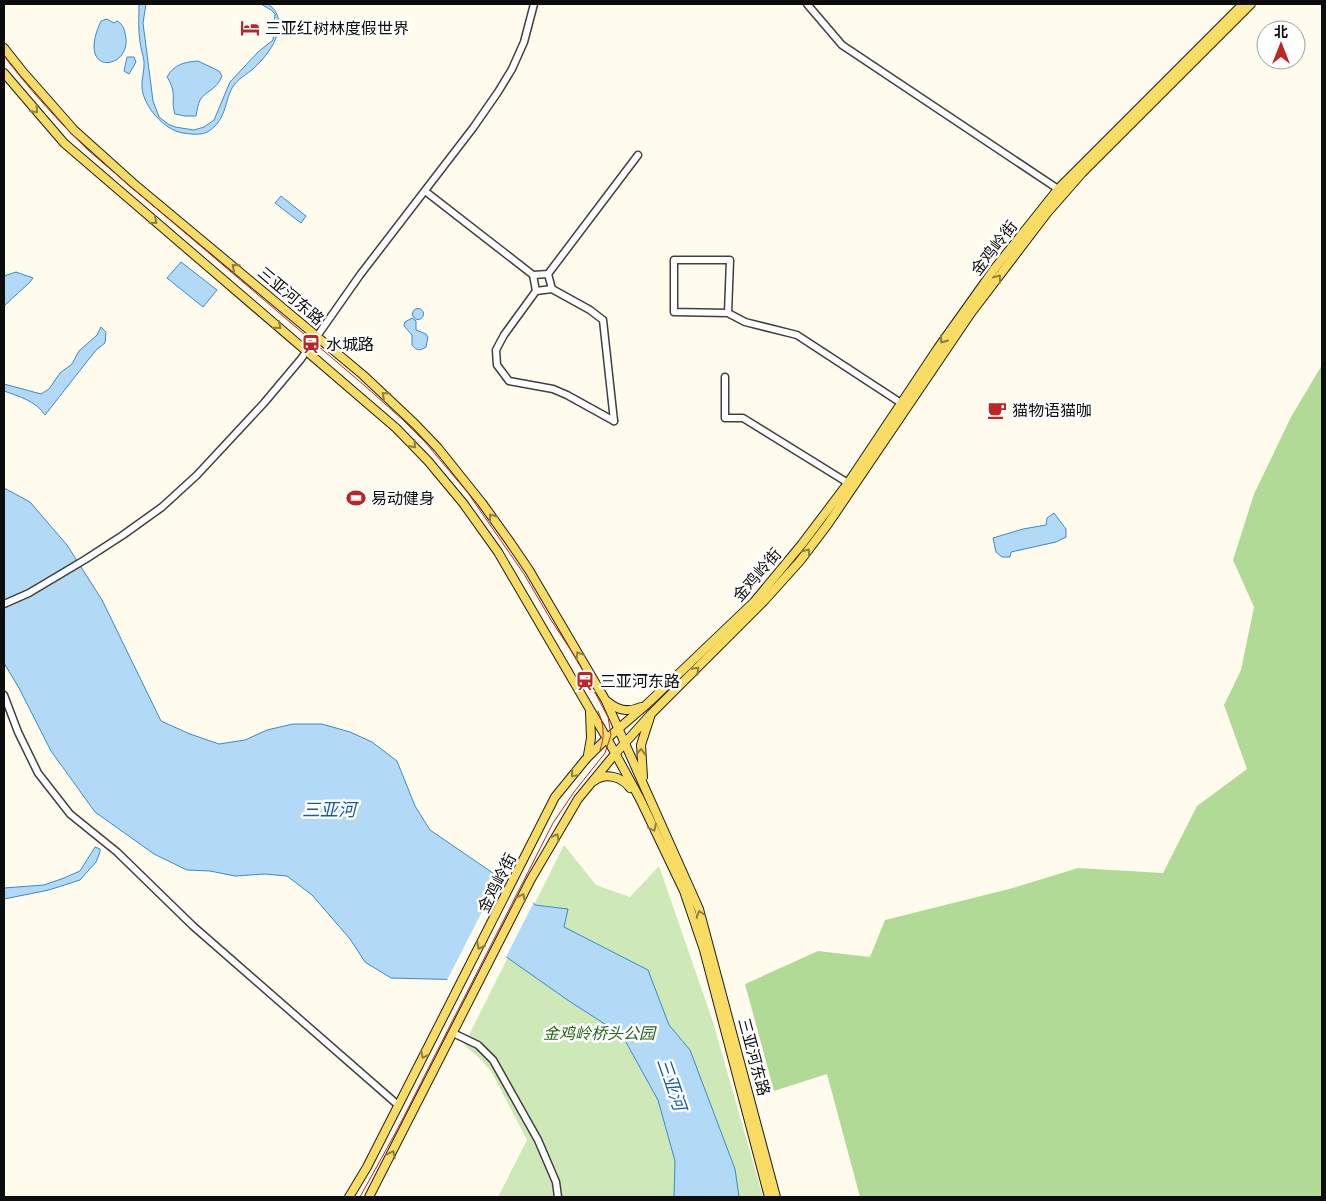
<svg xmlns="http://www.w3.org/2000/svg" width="1326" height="1201" font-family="'Roboto Serif','Noto Sans SC',serif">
<rect width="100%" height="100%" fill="#fffced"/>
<!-- green -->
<polygon fill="#cee9b7" points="564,845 596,885 630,897 659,866 713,1022 763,1197 498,1197 527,1140 491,1071 478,1057 464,1045"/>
<!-- forest -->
<polygon fill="#b1da96" points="1322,365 1322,1197 860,1197 827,1074 774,1091 745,984 818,951 870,957 885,920 1013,888 1078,868 1163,873 1197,806 1247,769 1224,705 1241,670 1254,607 1233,560 1254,494 1291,417"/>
<!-- water -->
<g fill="#b2d9f6" stroke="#398acd">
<path d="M139,4H146L143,23L153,101L159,117L168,124L175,127L194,130L204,127L214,120L230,82L258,52L273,40L275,14L271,10L261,4H268C291,20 273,50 257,65C250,73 241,76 234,85C224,99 228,118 209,131C201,136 192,134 183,133C164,130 144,107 142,88C141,79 145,70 144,61C143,55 141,49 140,42C138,30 139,17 139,4Z"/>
<path d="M107,19L114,23L117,21C121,23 124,27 125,33C135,70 74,79 101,21Z"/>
<polygon points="127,57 134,57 136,62 129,74 124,71"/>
<path d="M198,61L219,71L222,76C217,90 205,91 200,100C198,104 197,111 196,116H185L175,114C170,99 178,94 167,77C174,64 185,62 198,61Z"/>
<polygon points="281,196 306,216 301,223 275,203"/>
<polygon points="181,262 217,290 203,307 167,278"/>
<polygon points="16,272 33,278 29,283 4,306 4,276"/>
<circle cx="418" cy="314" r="5.5"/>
<path d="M412,318L416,321V330L426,334L428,337L426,347C420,351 417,351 412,345V335L404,326L405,322Z"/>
<path d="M101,327L106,332L105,343L96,350L45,415C36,401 18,396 4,391V384L41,394L49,389L60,373L72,364L79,351L97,335Z"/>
<polygon points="4,488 30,502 67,545 102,600 161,721 190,734 219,744 245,740 267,730 293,724 322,724 350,732 372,742 397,761 415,806 430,830 531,899 535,905 568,909 564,927 648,970 669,1025 690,1050 735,1169 739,1197 674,1197 675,1161 658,1100 622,1035 569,1001 505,956 470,980 391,978 365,962 350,939 312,895 287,876 265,874 235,876 210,871 187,870 154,854 95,812 51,751 19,688 4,663"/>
<polygon points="1054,513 1066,529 1066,537 1056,542 1011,552 1010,557 1002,557 996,552 993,538 1023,529 1046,525 1047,518"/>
<polygon points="95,847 100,849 100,852 96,862 80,880 49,890 4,899 4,888 44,885 64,878 80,871"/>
</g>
<!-- pier -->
<polygon fill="#fffced" points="501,875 533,897 535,900 505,959 471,983 446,982"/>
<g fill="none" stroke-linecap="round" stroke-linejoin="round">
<!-- minor casing -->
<g stroke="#404040" stroke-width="9">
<g id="minor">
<polyline points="807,4 842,45 1058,189"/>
<polyline points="425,191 533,275 548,274 638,155"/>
<polyline points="533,275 536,291 504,335 496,350 497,365 509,381 553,389 567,395 614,421"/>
<polyline points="552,289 590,310 603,320 614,421"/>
<polyline points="536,291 552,289 548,274"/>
<polyline points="728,313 730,260 674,260 674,312 728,313 745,322 797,335 901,403"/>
<polyline points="725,377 725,418 743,418 848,483"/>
<polyline points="4,604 29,593 86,559 123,535 162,507 197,475 264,403 301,359 360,275 473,128 498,92 512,69 524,42 534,4"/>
<polyline points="4,695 18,732 38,773 70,814 117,852 193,926 398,1105"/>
<polyline points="453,1033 478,1045 493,1060 538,1140 556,1182 558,1197"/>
</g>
</g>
<!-- major casing -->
<g stroke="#1e1e1e" stroke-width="10">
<g id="major">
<polyline points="4,48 23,72 74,130 133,183 363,375 415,424 438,448 482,503 510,542 529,570 606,701 699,909 776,1197"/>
<polyline points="4,73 64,143 396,428 428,461 463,503 498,552 609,742 640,799 684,891 704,950 769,1197"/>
<path d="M608,702C618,711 630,712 641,707"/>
<polyline points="588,755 591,738 590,712"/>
<polyline points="643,777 641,745 650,717"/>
<path d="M594,781C606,772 622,777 630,788"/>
<polyline points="349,1197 367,1167 555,797 586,759 603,742 646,705 754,602 802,544 848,483 938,348 995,268 1058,189 1243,4"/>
<polyline points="369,1197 531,879 578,799 615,754 651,714 764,601 800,561 828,524 971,313 1047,213 1082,173 1251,4"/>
</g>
</g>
<!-- minor -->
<use href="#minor" stroke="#fff" stroke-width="6"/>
<!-- major -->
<use href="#major" stroke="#f8dc64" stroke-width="8"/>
<!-- tram -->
<g stroke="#bd2625" stroke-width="1">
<path d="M4,56C30,90 58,121 89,151L365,386L403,420L425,442L468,493L524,574L551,620L578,661L608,717L611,735L605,753L574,792L553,823L397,1130L360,1197"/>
<path d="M598,711C604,724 605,737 600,750"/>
</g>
</g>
<!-- one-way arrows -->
<defs><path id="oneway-chevron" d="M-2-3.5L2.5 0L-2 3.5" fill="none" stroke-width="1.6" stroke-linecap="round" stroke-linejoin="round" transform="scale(1.25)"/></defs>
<g stroke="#8e7f3d">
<use href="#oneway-chevron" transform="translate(35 110) rotate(49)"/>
<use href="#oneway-chevron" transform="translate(154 221) rotate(40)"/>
<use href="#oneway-chevron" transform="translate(235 267) rotate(-140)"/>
<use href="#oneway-chevron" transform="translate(998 278) rotate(-53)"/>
<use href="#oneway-chevron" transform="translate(278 326) rotate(40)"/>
<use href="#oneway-chevron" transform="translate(943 340) rotate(126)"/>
<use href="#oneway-chevron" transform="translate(385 395) rotate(-138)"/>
<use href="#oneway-chevron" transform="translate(413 445) rotate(48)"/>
<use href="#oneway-chevron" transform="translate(492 517) rotate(-126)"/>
<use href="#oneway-chevron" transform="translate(807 552) rotate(-53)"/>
<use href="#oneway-chevron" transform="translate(579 655) rotate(-121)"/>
<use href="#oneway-chevron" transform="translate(696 670) rotate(-45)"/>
<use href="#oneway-chevron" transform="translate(641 752) rotate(-87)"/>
<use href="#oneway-chevron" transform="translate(574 774) rotate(130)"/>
<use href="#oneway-chevron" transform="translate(653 828) rotate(64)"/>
<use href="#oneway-chevron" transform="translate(556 837) rotate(-61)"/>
<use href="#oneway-chevron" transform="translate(522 897) rotate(-63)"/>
<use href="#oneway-chevron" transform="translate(700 914) rotate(-108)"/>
<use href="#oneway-chevron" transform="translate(480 946) rotate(117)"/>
<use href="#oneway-chevron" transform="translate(424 1055) rotate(117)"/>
<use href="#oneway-chevron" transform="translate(392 1154) rotate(-63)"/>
</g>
<!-- icons -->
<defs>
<g id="hotel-bare" transform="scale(1.5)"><path d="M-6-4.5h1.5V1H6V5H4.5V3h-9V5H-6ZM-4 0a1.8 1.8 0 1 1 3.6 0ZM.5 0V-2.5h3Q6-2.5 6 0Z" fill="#bd2625" stroke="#fff" stroke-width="2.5" paint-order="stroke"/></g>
<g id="station-bare" transform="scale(1.5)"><path d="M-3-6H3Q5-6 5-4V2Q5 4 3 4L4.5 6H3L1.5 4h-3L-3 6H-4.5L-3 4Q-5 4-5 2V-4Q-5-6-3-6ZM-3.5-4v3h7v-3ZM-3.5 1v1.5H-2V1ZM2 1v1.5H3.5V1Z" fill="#bd2625" stroke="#fff" stroke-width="2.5" paint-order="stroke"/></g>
<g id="cafe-bare" transform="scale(1.5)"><path d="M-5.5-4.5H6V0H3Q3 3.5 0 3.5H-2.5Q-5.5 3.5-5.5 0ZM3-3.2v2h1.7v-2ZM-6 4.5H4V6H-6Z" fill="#bd2625" stroke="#fff" stroke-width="2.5" paint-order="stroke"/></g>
<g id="stadium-bare" transform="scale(1.5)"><path d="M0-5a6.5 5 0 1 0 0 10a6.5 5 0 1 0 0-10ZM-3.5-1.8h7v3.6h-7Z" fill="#bd2625" stroke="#fff" stroke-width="2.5" paint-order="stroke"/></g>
</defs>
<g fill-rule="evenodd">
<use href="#hotel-bare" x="250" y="28"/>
<use href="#station-bare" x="311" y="344"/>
<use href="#cafe-bare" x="997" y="410"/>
<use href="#stadium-bare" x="356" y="498"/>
<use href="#station-bare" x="585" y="681"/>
</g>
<g text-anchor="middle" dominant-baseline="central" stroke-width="5" stroke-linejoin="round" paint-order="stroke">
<!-- poi labels -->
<g font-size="16" fill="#0d0d0d" stroke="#fff" text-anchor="start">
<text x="265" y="28">三亚红树林度假世界</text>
<text x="326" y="344">水城路</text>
<text x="1012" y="410">猫物语猫咖</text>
<text x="371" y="498">易动健身</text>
<text x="600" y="681">三亚河东路</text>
</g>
<!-- street labels -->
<g font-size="16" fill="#0d0d0d" stroke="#fff">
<text transform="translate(994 248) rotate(-52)">金鸡岭街</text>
<text transform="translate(291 296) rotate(40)">三亚河东路</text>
<text transform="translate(757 575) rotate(-49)">金鸡岭街</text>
<text transform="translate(497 883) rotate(-63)">金鸡岭街</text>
<text transform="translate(754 1057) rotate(75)">三亚河东路</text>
</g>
<!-- park labels -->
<g font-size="16" font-style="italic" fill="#28651d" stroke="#fff">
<text x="599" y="1033">金鸡岭桥头公园</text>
</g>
<!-- water labels -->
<g font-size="18" font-style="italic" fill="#165c9f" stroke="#fff">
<text x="329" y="809">三亚河</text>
<text transform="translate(672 1084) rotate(71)">三亚河</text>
</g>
</g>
<!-- border -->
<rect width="1326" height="1201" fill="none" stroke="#0d0d0d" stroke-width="10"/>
<!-- north arrow -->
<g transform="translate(1281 45)"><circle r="24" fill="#ffffff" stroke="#9e9e9e"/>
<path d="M0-4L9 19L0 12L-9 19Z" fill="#bd2625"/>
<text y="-8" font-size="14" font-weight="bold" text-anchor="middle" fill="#0d0d0d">北</text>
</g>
</svg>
